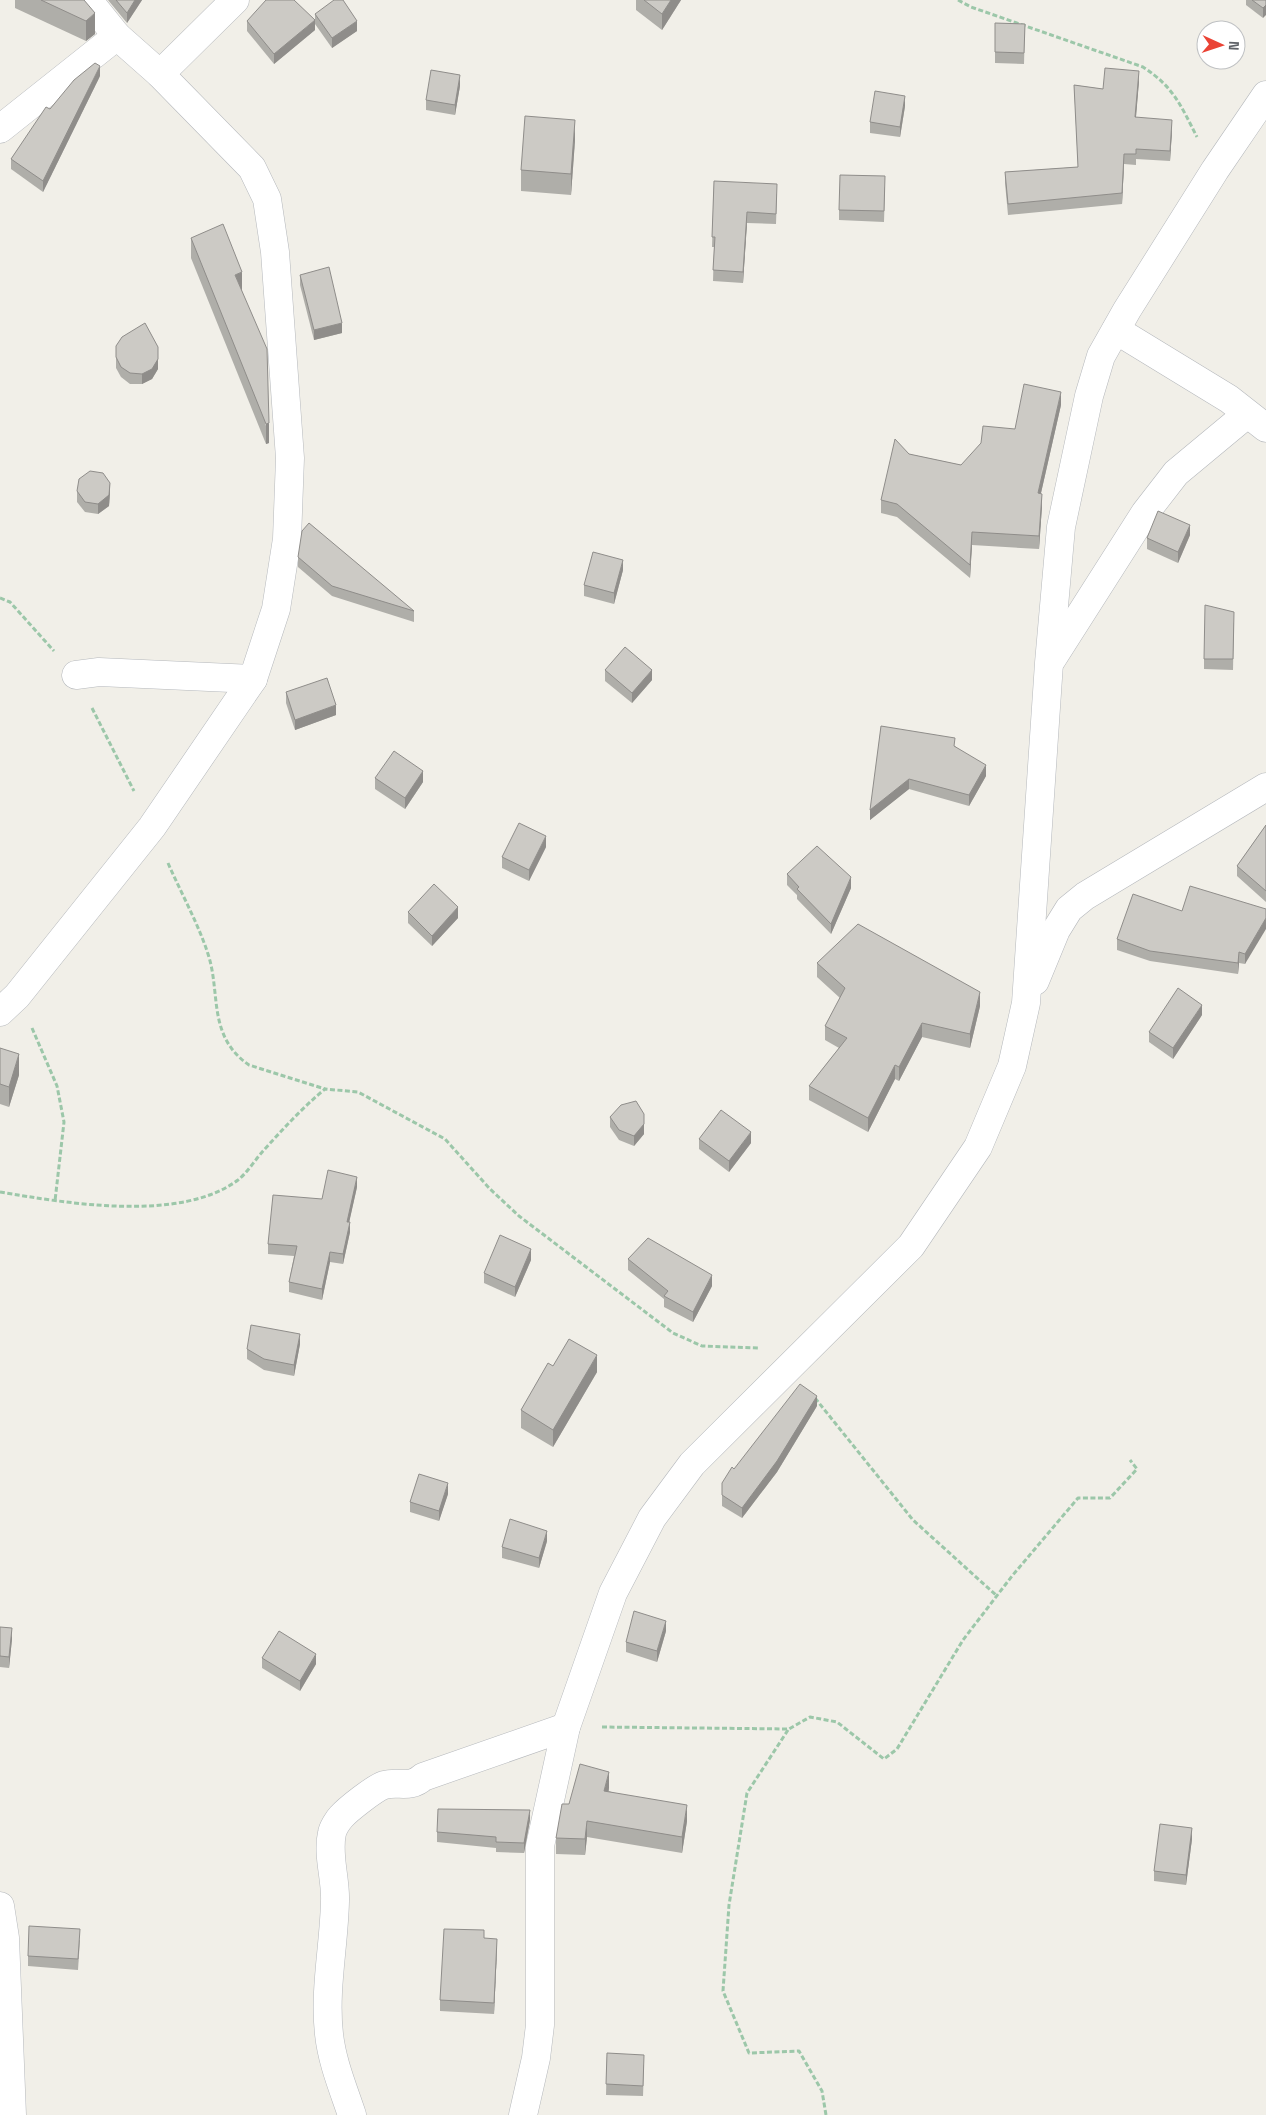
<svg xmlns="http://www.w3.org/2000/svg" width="1266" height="2115" font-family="'Space Grotesk',sans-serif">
<rect width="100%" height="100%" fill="#f1efe8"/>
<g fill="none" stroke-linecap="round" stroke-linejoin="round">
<!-- minor casing -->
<g stroke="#b5b8bc" stroke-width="29">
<g id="minor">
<polyline points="160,74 235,0"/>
<polyline points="0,129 117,36"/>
<polyline points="1116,330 1229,399 1266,428"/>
<polyline points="1052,659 1145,513 1176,473 1247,414"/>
<polyline points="76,675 99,672 253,679"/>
<polyline points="1035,981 1056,930 1069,909 1085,896 1266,787"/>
<polyline points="0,1012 17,996 152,827 253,679 276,609 287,539 290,458 275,252 267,199 252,168 160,74 117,36 88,0"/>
<polyline points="0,1906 5,1938 12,2115"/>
<path d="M352,2115C343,2088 332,2062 329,2034C324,1990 334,1946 335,1901C336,1879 327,1855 332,1833C333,1828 338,1820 341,1817C348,1809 375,1788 384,1785C399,1781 410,1789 423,1777L566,1727"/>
<polyline points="523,2115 536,2058 540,2025 540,1846 566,1727 613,1593 652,1518 692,1464 911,1246 978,1147 1012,1066 1026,1003 1049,663 1061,527 1089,396 1101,356 1127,310 1215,170 1266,95"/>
</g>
</g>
<!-- path -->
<g stroke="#9cc7a9" stroke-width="3" stroke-dasharray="5 2.5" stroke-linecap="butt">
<path d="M958,0L971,7L1143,67C1174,87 1181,106 1197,137"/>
<polyline points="0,598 10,602 54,651"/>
<polyline points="92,708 134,791"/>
<path d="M168,863C181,893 198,923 208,954C221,993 207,1036 249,1065L325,1089"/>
<polyline points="32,1028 57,1086 64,1122 55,1201"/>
<path d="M0,1192C66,1203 180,1223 238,1180C247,1173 255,1160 263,1151C283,1129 302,1108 325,1089L358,1092L445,1139L490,1189L519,1216L673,1333L702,1346L760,1348"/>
<polyline points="815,1398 913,1520 997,1596"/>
<polyline points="602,1727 789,1729 810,1717 837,1722 884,1759 897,1749 963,1640 1012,1576 1078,1498 1110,1498 1137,1469 1130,1460"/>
<polyline points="788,1730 747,1793 729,1905 723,1991 749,2053 799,2051 822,2091 826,2115"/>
</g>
<!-- minor -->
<use href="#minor" stroke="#fff" stroke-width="28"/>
</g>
<!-- wall -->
<g fill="#afaea9">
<polygon points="15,0 84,0 95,34 86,41 15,8"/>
<polygon points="108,0 142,0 127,23"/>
<polygon points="636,0 681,0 662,30 636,10"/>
<polygon points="1246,0 1266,0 1263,18 1246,5"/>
<polygon points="315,14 357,31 332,48 315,24"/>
<polygon points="247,21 315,30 274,64 247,31"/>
<polygon points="995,23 1025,24 1024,64 995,63"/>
<polygon points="100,76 43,192 11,169 11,159 50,109"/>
<polygon points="1139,81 1136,117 1172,131 1170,161 1136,159 1136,165 1124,164 1122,204 1008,215 1005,183 1005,172 1078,167 1074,85 1103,89"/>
<polygon points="460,86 455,115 426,110 426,100"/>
<polygon points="905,106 900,137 870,133 870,122"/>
<polygon points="575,140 571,195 521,191 521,170"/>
<polygon points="714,181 777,194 776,224 747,223 743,283 713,281 714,247 712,247"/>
<polygon points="885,187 884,222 839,220 839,210"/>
<polygon points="191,238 242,292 269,443 266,444 191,258"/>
<polygon points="300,275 342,333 314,340 300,285"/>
<polygon points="116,346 158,358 158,369 152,379 142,384 130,384 121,377 116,368"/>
<polygon points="1061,405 1041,493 1042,506 1039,549 972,545 970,578 897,517 881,513 881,500 909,454 961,465 1015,429"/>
<polygon points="77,491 110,493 109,506 98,514 85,512 77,502"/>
<polygon points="1190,535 1178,563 1147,549 1147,538"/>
<polygon points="298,557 414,611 414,622 332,596 298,567"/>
<polygon points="623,570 614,604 584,596 584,585"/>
<polygon points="1234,622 1233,670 1204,669 1204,659"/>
<polygon points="605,670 652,680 632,703 605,681"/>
<polygon points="286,692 336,715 295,730 286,703"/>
<polygon points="881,726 955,746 986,776 969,806 909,789 870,820"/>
<polygon points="375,778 423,782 405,809 375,789"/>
<polygon points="1266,825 1266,902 1237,876 1237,866"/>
<polygon points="546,847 529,881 502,868 502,857"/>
<polygon points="787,874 851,888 831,934 797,899 797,895 787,885"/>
<polygon points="1266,909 1245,964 1239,963 1238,974 1150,961 1117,950 1117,939 1182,911"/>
<polygon points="408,912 458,918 432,946 408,923"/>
<polygon points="817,963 980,1006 970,1048 922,1037 899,1081 895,1079 868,1132 809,1100 809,1086 839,1048 825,1040 825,1026 840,998 817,977"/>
<polygon points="1202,1015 1173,1059 1149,1042 1149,1032"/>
<polygon points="0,1048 19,1075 9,1107 0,1104"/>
<polygon points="610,1117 644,1124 644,1134 634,1146 619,1140 610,1127"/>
<polygon points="699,1139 751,1143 729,1172 699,1149"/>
<polygon points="357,1187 349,1222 350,1232 343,1264 330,1262 322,1300 289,1292 289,1282 294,1256 268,1254 268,1244 322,1199"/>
<polygon points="628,1259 712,1286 693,1322 664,1307 664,1299 628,1270"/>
<polygon points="531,1260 515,1297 484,1283 484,1273"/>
<polygon points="300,1344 294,1376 264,1370 247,1359 247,1349"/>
<polygon points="553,1366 597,1372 553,1447 521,1428 521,1410"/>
<polygon points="817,1406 777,1472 742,1518 722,1506 722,1483 734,1469"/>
<polygon points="448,1494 439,1521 410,1512 410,1502"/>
<polygon points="547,1541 539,1568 502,1558 502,1547"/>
<polygon points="0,1627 12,1639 9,1668 0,1667"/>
<polygon points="666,1631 657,1662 626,1652 626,1642"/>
<polygon points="262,1658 316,1664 300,1691 262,1668"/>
<polygon points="609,1788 609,1791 687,1821 682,1853 587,1837 585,1855 556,1854 556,1838 569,1804"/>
<polygon points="530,1820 524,1853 496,1852 496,1848 437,1842 437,1832"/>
<polygon points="1192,1839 1186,1885 1154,1881 1154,1871"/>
<polygon points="484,1938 497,1949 494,2014 440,2011 440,2000"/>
<polygon points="80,1940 78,1970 28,1966 28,1956"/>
<polygon points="607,2053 644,2065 643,2096 606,2095"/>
</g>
<!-- shaded-wall -->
<g fill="#8f8d8a">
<polygon points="135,0 142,0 127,23 127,13"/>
<polygon points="671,0 681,0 662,30 662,14"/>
<polygon points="1266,5 1266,15 1263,18 1263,8"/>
<polygon points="95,13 95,34 86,41 86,21"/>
<polygon points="315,20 315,30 274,64 274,54"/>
<polygon points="357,21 357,31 332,48 332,38"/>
<polygon points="100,66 100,76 43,192 43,181"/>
<polygon points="1139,71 1139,81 1135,128 1135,117"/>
<polygon points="460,75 460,86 455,115 455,105"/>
<polygon points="905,96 905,106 900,137 900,127"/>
<polygon points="575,120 575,140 571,195 571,174"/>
<polygon points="1172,120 1172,131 1170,161 1170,151"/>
<polygon points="1124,154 1124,164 1122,204 1122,193"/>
<polygon points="747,212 747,223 743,283 743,272"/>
<polygon points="242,272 242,292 235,275"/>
<polygon points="342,323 342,333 314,340 314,330"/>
<polygon points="158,347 158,369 152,379 142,384 142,374"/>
<polygon points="1061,392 1061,405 1038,506 1038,493"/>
<polygon points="269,423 269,443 266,444 266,424"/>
<polygon points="110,483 110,493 109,506 98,514 98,504"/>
<polygon points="1042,494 1042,506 1039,549 1039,536"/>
<polygon points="1190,525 1190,535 1178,563 1178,552"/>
<polygon points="972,532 972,545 970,578 970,565"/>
<polygon points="623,560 623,570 614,604 614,593"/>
<polygon points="652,670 652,680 632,703 632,693"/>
<polygon points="336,705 336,715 295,730 295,720"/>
<polygon points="986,765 986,776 969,806 969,795"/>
<polygon points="423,771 423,782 405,809 405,798"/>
<polygon points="909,779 909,789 870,820 870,810"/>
<polygon points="546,836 546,847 529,881 529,870"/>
<polygon points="851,877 851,888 831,934 831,924"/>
<polygon points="458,907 458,918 432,946 432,936"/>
<polygon points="1266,918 1266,929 1245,964 1245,954"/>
<polygon points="1239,952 1239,963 1238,974 1238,963"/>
<polygon points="980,992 980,1006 970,1048 970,1034"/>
<polygon points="1202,1005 1202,1015 1173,1059 1173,1048"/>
<polygon points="922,1023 922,1037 899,1081 899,1067"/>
<polygon points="19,1054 19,1075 9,1107 9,1087"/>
<polygon points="895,1065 895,1079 868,1132 868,1118"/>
<polygon points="644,1114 644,1134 634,1146 634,1136"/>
<polygon points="751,1132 751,1143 729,1172 729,1161"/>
<polygon points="357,1177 357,1187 347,1232 347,1222"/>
<polygon points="350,1222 350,1232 343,1264 343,1254"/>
<polygon points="531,1249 531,1260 515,1297 515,1287"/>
<polygon points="330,1252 330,1262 322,1300 322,1289"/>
<polygon points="712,1275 712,1286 693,1322 693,1312"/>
<polygon points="300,1334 300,1344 294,1376 294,1365"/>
<polygon points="597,1355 597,1372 553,1447 553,1430"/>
<polygon points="817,1396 817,1406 777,1472 742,1518 742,1508"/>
<polygon points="448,1483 448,1494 439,1521 439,1511"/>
<polygon points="547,1531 547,1541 539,1568 539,1558"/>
<polygon points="666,1621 666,1631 657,1662 657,1651"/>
<polygon points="12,1628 12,1639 9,1668 9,1657"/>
<polygon points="316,1654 316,1664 300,1691 300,1681"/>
<polygon points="609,1772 609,1788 604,1807 604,1791"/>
<polygon points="687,1805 687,1821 682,1853 682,1837"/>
<polygon points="530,1810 530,1820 524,1853 524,1843"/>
<polygon points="587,1821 587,1837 585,1855 585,1839"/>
<polygon points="1192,1828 1192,1839 1186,1885 1186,1875"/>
<polygon points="497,1939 497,1949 494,2014 494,2003"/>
</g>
<!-- building -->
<g fill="#cccac5" stroke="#8f8d8a">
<polygon points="41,0 84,0 95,13 86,21"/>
<polygon points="116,0 135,0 127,13"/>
<polygon points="266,0 294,0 315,20 274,54 247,21"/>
<polygon points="334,0 343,0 357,21 332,38 315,14"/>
<polygon points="644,0 671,0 662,14"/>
<polygon points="1252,0 1266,0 1266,5 1263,8"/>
<polygon points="995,23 1025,24 1024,53 995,52"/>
<polygon points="95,63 100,66 43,181 11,159 46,107 50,109 74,80"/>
<polygon points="1105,68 1139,71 1135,117 1172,120 1170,151 1136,149 1136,154 1124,154 1122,193 1008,204 1005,172 1078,167 1074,85 1103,89"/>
<polygon points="431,70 460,75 455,105 426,100"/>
<polygon points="875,91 905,96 900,127 870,122"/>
<polygon points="525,116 575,120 571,174 521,170"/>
<polygon points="840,175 885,176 884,211 839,210"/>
<polygon points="714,181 777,184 776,214 747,212 743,272 713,270 715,237 712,237"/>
<polygon points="223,224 242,272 235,275 267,349 269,423 266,424 191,238"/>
<polygon points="329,267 342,323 314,330 300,275"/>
<polygon points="145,323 158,347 158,359 152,369 142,374 130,373 121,367 116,357 116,346 122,337"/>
<polygon points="1024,384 1061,392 1038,493 1042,494 1039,536 972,532 970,565 897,504 881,500 895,439 909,454 961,465 981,443 983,426 1015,429"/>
<polygon points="90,471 103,473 110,483 109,495 98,504 85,502 77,491 79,479"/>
<polygon points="1158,511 1190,525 1178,552 1147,538"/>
<polygon points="309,523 414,611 332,586 298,557 302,531"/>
<polygon points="593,552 623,560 614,593 584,585"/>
<polygon points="1205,605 1234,612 1233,659 1204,659"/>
<polygon points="625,647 652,670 632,693 605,670"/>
<polygon points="327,678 336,705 295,720 286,692"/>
<polygon points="881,726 955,738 954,746 986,765 969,795 909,779 870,810"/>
<polygon points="394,751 423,771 405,798 375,778"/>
<polygon points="519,823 546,836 529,870 502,857"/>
<polygon points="1266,825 1266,891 1237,866"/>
<polygon points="817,846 851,877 831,924 797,889 799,887 787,874"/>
<polygon points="434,884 458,907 432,936 408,912"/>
<polygon points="1190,886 1266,909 1266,918 1245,954 1239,952 1238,963 1150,951 1117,939 1133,894 1182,911"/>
<polygon points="858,924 980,992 970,1034 922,1023 899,1067 895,1065 868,1118 809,1086 847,1038 825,1026 845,988 817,963"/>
<polygon points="1178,988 1202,1005 1173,1048 1149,1032"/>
<polygon points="0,1048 19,1054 9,1087 0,1084"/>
<polygon points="636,1101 644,1114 644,1124 634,1136 619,1130 610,1117 621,1105"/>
<polygon points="721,1110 751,1132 729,1161 699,1139"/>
<polygon points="328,1170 357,1177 347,1222 350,1222 343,1254 330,1252 322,1289 289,1282 297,1246 268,1244 273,1195 322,1199"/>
<polygon points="500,1235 531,1249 515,1287 484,1273"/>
<polygon points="648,1238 712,1275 693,1312 664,1296 668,1291 628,1259"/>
<polygon points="251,1325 300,1334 294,1365 264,1359 247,1349"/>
<polygon points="569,1339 597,1355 553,1430 521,1410 548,1363 553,1366"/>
<polygon points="800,1384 817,1396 777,1461 742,1508 722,1495 722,1483 732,1467 734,1469"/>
<polygon points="419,1474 448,1483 439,1511 410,1502"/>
<polygon points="510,1519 547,1531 539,1558 502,1547"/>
<polygon points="634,1611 666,1621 657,1651 626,1642"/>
<polygon points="0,1627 12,1628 9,1657 0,1656"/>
<polygon points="279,1631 316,1654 300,1681 262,1658"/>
<polygon points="580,1764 609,1772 604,1791 687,1805 682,1837 587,1821 585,1839 556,1838 562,1804 569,1804"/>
<polygon points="438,1809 530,1810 524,1843 496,1842 496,1837 437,1832"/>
<polygon points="1160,1824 1192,1828 1186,1875 1154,1871"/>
<polygon points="29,1926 80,1929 78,1959 28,1956"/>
<polygon points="444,1929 484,1930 484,1938 497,1939 494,2003 440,2000"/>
<polygon points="607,2053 644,2055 643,2086 606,2084"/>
</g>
<!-- north arrow -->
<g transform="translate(1221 45) rotate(93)"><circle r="24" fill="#ffffff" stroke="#bfc1c3"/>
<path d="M0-4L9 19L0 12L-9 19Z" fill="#ea4335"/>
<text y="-8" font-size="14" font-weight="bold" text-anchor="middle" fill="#5f6368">N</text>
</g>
</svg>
